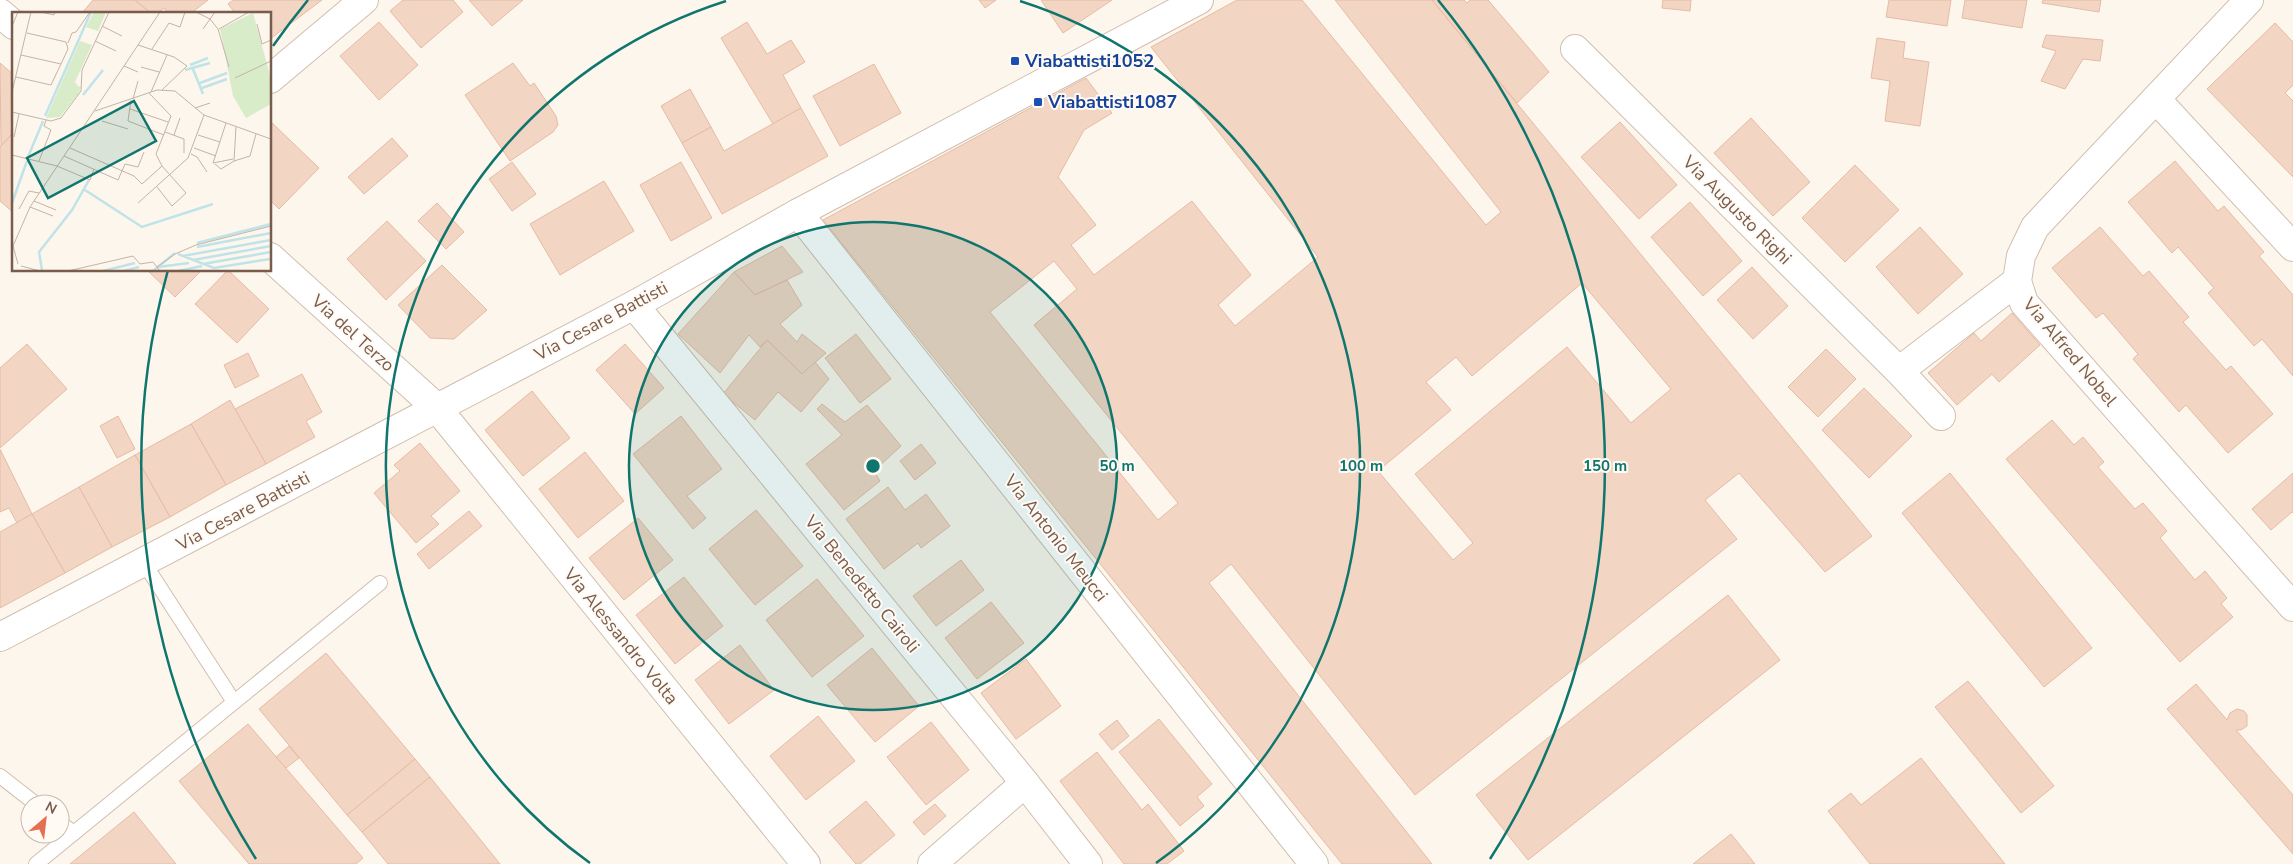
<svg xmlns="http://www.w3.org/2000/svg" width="2293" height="864" font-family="'Nunito Sans',sans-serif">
<rect width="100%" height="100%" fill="#fdf6ec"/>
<!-- building -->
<g fill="#f3d5c3" stroke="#e6bba3" fill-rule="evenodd">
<polygon points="93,0 135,0 152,14 84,14 82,13"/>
<polygon points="135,0 208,0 190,14 169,14 164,8 156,14 152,14"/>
<polygon points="233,0 322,0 270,39 270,14 236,14 228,4"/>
<polygon points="403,0 453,0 463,12 421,48 390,11"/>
<polygon points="469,0 523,0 492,26"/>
<polygon points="979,0 996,0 985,8"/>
<polygon points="1041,0 1112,0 1063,33"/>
<path d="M1237,0H1302L1486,225L1501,212L1335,0H1432L1872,536L1825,572L1739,473L1705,500L1737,539L1415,795L1231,564L1209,583L1432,864H1342L823,220L1086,78L1112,113L1084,130L1058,177L1096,225L1071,245L1094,275L1192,201L1251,275L1218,305L1235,326L1318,257L1151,47ZM1054,261L1077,289L1034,325L1178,503L1158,520L990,312ZM1582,283L1671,389L1631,423L1567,347L1415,474L1473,543L1453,560L1378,471L1451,410L1426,382L1456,357L1472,376Z"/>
<polygon points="1432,0 1464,0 1467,3 1470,0 1488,0 1549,72 1517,103"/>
<polygon points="1663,0 1691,0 1690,11 1662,8"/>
<polygon points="1889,0 1951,0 1947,26 1886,17"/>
<polygon points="1965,0 2027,0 2022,28 1962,18"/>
<polygon points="2043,0 2101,0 2099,12 2042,3"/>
<polygon points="379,22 418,65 379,100 340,56"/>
<polygon points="747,22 767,54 791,40 805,62 783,75 801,108 773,124 721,38"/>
<polygon points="2275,23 2293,42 2293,85 2285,93 2293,101 2293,177 2207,89"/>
<polygon points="2046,35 2103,40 2100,61 2083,59 2065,89 2041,81 2056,51 2042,47"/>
<polygon points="1877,38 1905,42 1903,58 1929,62 1920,126 1885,121 1890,81 1871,78"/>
<polygon points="0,63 14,75 14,132 1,146"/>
<polygon points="513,63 530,86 534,83 556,116 558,125 553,132 510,161 465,95"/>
<polygon points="874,64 901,113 840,146 813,96"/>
<polygon points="690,89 711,127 682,143 661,106"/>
<polygon points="801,108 828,156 722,214 682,143 711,127 724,151"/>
<polygon points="1751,118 1810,182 1773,216 1714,153"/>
<polygon points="270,121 319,168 279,209 270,200"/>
<polygon points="1620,122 1677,185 1639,219 1581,157"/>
<polygon points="14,132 14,213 0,201 0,147"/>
<polygon points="392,138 408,156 364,194 348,177"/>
<polygon points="2175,161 2218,211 2224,206 2264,252 2259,256 2293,295 2293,376 2262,339 2254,346 2208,293 2214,288 2178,247 2172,253 2128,202"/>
<polygon points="512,162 536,194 512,211 489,179"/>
<polygon points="681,162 712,218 671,241 640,185"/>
<polygon points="1855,165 1899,210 1845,262 1802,218"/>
<polygon points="604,181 634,231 560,275 530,224"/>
<polygon points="1690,202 1742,261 1703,296 1651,237"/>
<polygon points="437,203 464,232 446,249 418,221"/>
<polygon points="387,221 426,261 386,300 347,259"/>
<polygon points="1920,227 1963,274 1918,314 1876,267"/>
<polygon points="2100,227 2143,276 2149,271 2189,317 2183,322 2226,370 2231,366 2273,414 2228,453 2186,405 2179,412 2133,359 2138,354 2103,313 2096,318 2052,268"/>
<polygon points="782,246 803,272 755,295 734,272"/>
<polygon points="442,265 487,310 454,339 430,338 398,305"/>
<polygon points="1752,267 1788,306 1753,339 1717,300"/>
<polygon points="147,270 202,270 175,297"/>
<polygon points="228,270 269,309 237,343 195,304"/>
<polygon points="734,272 755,295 787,280 802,305 780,324 797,342 802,334 826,353 802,374 767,340 760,347 749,335 720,373 678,334"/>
<polygon points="2012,313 2040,345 1999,382 1992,374 1957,405 1928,373 1974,333 1981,341"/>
<polygon points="856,334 891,379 860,403 825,358"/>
<polygon points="767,340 802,374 815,362 829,379 801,412 778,392 755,420 723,394"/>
<polygon points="27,344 67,389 0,448 0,368"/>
<polygon points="625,344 664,388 635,414 596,370"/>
<polygon points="1826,349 1856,379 1818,417 1788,387"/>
<polygon points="248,353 259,376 235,388 224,365"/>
<polygon points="302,374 322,412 306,421 315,437 266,464 235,409"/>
<polygon points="1864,388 1912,436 1869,478 1822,430"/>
<polygon points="532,391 570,438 523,476 485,430"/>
<polygon points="230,400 266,464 226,485 191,424"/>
<polygon points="822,404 845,422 867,405 901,446 874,471 880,481 844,510 806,464 842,435 817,409"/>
<polygon points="118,416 135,449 117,458 100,426"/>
<polygon points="681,416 722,469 687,496 706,518 693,529 633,454"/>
<polygon points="2052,420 2074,445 2083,437 2104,462 2098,467 2135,509 2143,503 2167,531 2160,538 2195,580 2205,571 2227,598 2221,604 2233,617 2180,662 2006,459"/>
<polygon points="191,424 226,485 170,517 135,455"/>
<polygon points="420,443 460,491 431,516 439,524 416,543 374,493 400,471 394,465"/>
<polygon points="921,444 936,463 915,480 900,461"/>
<polygon points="0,449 32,514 17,523 9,508 0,512"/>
<polygon points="585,452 624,501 578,538 539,489"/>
<polygon points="135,455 170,517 112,547 79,487"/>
<polygon points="1950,473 2092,648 2044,687 1902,513"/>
<polygon points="2293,473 2293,513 2292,512 2271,530 2252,509"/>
<polygon points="79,487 112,547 65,573 32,514"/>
<polygon points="888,487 905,510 926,494 950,526 921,548 918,543 884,569 846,519"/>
<polygon points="756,510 803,566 755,605 709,549"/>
<polygon points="469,511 482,526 429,569 417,554"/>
<polygon points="32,514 65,573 0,608 0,532"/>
<polygon points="638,518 673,560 624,600 589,558"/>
<polygon points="961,560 984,590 936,626 913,596"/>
<polygon points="684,577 723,626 675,664 636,615"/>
<polygon points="817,579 864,636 812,677 766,620"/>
<polygon points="1728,595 1780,660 1528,860 1476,795"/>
<polygon points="991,602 1024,643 977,679 945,638"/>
<polygon points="740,645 774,690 729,724 695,680"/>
<polygon points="872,648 919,706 875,742 827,685"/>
<polygon points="326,653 415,759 347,815 259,709"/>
<polygon points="1026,659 1061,706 1016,739 981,693"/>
<polygon points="1968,681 2054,786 2021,813 1935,707"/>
<polygon points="2196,684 2227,720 2230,713 2237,709 2244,711 2247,715 2247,726 2241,730 2236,730 2293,795 2293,854 2167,709"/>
<polygon points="818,716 855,761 806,800 770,756"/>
<polygon points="1159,719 1212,784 1197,797 1204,806 1180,826 1119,752"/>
<polygon points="1117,720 1129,736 1112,750 1099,734"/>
<polygon points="931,722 969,770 926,805 887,757"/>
<polygon points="248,724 363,858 356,864 249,864 179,781"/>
<polygon points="289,746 299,758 286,768 276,757"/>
<polygon points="1097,752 1142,810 1148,804 1184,851 1167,864 1124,864 1060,781"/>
<polygon points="1921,758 2005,864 1870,864 1828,811 1851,793 1861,805"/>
<polygon points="415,759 430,777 362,832 347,815"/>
<polygon points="430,777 500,864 388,864 362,832"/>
<polygon points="866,801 895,835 860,864 856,864 829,832"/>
<polygon points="935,804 946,816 924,835 913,822"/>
<polygon points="134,812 176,864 70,864"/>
<polygon points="1731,834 1755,864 1693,864"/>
</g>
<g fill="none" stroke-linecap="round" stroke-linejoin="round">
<!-- service casing -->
<g stroke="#d1beb0" stroke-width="16">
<g id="service">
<polyline points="144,563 234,702"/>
<polyline points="0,776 36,804"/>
<polyline points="60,823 74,833"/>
<polyline points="36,864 380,583"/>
</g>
</g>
<!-- minor casing -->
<g stroke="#d1beb0" stroke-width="30">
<g id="minor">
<polyline points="2249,0 2035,227 2021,256 2017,281 2024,303 2293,607"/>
<polyline points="1575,49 1899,371 1941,416"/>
<polyline points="270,79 364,0"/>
<polyline points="2156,99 2293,247"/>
<polyline points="798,213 1314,864"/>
<polyline points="634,305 1025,783 1088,864"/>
<polyline points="1899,371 2017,281"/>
<polyline points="437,408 806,864"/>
<polyline points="932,864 1025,783"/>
</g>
</g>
<!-- tertiary casing -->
<g stroke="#d1beb0" stroke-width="30">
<g id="tertiary">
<polyline points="0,13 14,25"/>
<polyline points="270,257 437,408"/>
<polyline points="0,637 634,305 798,213 1199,0"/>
</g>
</g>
<!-- service -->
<use href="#service" stroke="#fff" stroke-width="14"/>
<!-- minor -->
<use href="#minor" stroke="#fff" stroke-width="28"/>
<!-- tertiary -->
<use href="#tertiary" stroke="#fff" stroke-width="28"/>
</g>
<!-- distance rings -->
<circle cx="873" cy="466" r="244" fill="#0f766e" fill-opacity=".12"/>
<g fill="none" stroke="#0f766e" stroke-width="2.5">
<circle cx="873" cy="466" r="244"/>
<path d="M590 863A488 488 0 0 1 726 1M1020 1A488 488 0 0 1 1156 863"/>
<path d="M256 859A732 732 0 0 1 168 270M273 46A732 732 0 0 1 308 0M1438 0A732 732 0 0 1 1490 859"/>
</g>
<!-- markers -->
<g fill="#1a4fb4" stroke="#fffaf3" stroke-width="2">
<rect x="1010" y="56" width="10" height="10" rx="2.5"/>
<rect x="1033" y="97" width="10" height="10" rx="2.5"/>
</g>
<g text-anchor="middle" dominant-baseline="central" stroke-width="4" stroke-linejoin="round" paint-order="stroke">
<!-- transit labels -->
<g font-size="18" font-weight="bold" fill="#164399" stroke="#fffaf3" text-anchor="start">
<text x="1025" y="61">Viabattisti1052</text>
<text x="1048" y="102">Viabattisti1087</text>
</g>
<!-- street labels -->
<g font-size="18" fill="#7a5c4d" stroke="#fffaf3">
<text transform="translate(1737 210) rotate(45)">Via Augusto Righi</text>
<text transform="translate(601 321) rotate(-28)">Via Cesare Battisti</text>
<text transform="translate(353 333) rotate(42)">Via del Terzo</text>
<text transform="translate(2070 352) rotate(50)">Via Alfred Nobel</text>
<text transform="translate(243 511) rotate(-28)">Via Cesare Battisti</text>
<text transform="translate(1056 538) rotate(52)">Via Antonio Meucci</text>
<text transform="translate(862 584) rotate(51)">Via Benedetto Cairoli</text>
<text transform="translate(621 636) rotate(51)">Via Alessandro Volta</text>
</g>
</g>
<!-- overview -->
<g transform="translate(12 12)">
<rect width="259" height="259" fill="#fdf6ec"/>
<path d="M82,0H94L86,19L74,15ZM241,1L258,63L259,92L234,106L221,84L208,17ZM68,29L80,33L63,70L67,75L69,74L67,81L48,105L34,106Z" fill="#d8ecc9"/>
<path fill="none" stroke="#bfe3e8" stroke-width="2.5" d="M178,53L196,46M181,57L191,82M173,58L198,51M188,71L215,61M190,76L215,67M71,83L91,58M33,104L79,0M16,145L31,109M73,178L130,215L201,192M0,191L15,149M185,231L259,212M185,235L259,221M166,242L202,256L258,247M171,244L259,228M181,248L259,234M191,252L259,240M146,255L177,251M30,258L27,240L60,198L77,168M91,259L123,251M112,259L127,255M141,259L163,241M166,259L190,254"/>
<path fill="none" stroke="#c5b3a7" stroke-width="1" d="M29,0L42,3L43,0M184,0L198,7L206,17L217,55M245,12L250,32L259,28M0,14L6,0M90,14L110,24M191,17L203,0M207,17L237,0M83,29L104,39M56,31L60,21L64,20L78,0M126,33L162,45L175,54L150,78M140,37L157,11L168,15L173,0M9,43L49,52M112,54L126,60M129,55L147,60M4,65L39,73L56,37L54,30L15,21M223,66L259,49M0,80L19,0M139,80L155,43M137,81L159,104L144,142L150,154M121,87L126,69M119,88L116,109L152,123M183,96L198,91M118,97L156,110M83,99L145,78L163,79L192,103L259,127M0,100L39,109L49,106L69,79L70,58L97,0M90,109L116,117M214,111L201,151L221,147M224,115L222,149L238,144L244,122M153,120L172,127V141M162,123L168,106M186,123L208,130M2,125L7,102M58,136L122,164L130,172L150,154L174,181L160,194L145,175M182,136L204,144M179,142L185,145L195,160M0,143L45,154L78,168L82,157M52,144L106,168L113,152L126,155L132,140M27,149L39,118L32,114L34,108M203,152L209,157L222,149M22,189L44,198M126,191L176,146L192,103M18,195L41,204M7,197L17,179L27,181M6,252L1,234L18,195L148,0M9,254L28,259M145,255L163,242L184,233L259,214M56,259L121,244L128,252L141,250L148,259"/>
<path fill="#0f766e" fill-opacity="0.15" stroke="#0f766e" stroke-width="2.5" d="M122,89L144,129L36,186L15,146Z"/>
<rect width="259" height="259" fill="none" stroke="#7a5c4d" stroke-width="2.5"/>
</g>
<circle cx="873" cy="466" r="8" fill="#0f766e" stroke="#fffaf3" stroke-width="2.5"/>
<g font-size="15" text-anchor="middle" font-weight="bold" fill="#0f766e" stroke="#fffaf3" stroke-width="4" stroke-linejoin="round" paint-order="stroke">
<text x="1117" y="471">50 m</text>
<text x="1361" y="471">100 m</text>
<text x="1605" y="471">150 m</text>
</g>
<!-- north arrow -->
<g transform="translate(45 819) rotate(28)"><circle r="24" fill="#fffaf3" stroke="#cabbb1"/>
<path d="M0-4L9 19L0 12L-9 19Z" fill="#e76f51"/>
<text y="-8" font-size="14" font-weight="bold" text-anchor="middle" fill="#7a5c4d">N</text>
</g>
</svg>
